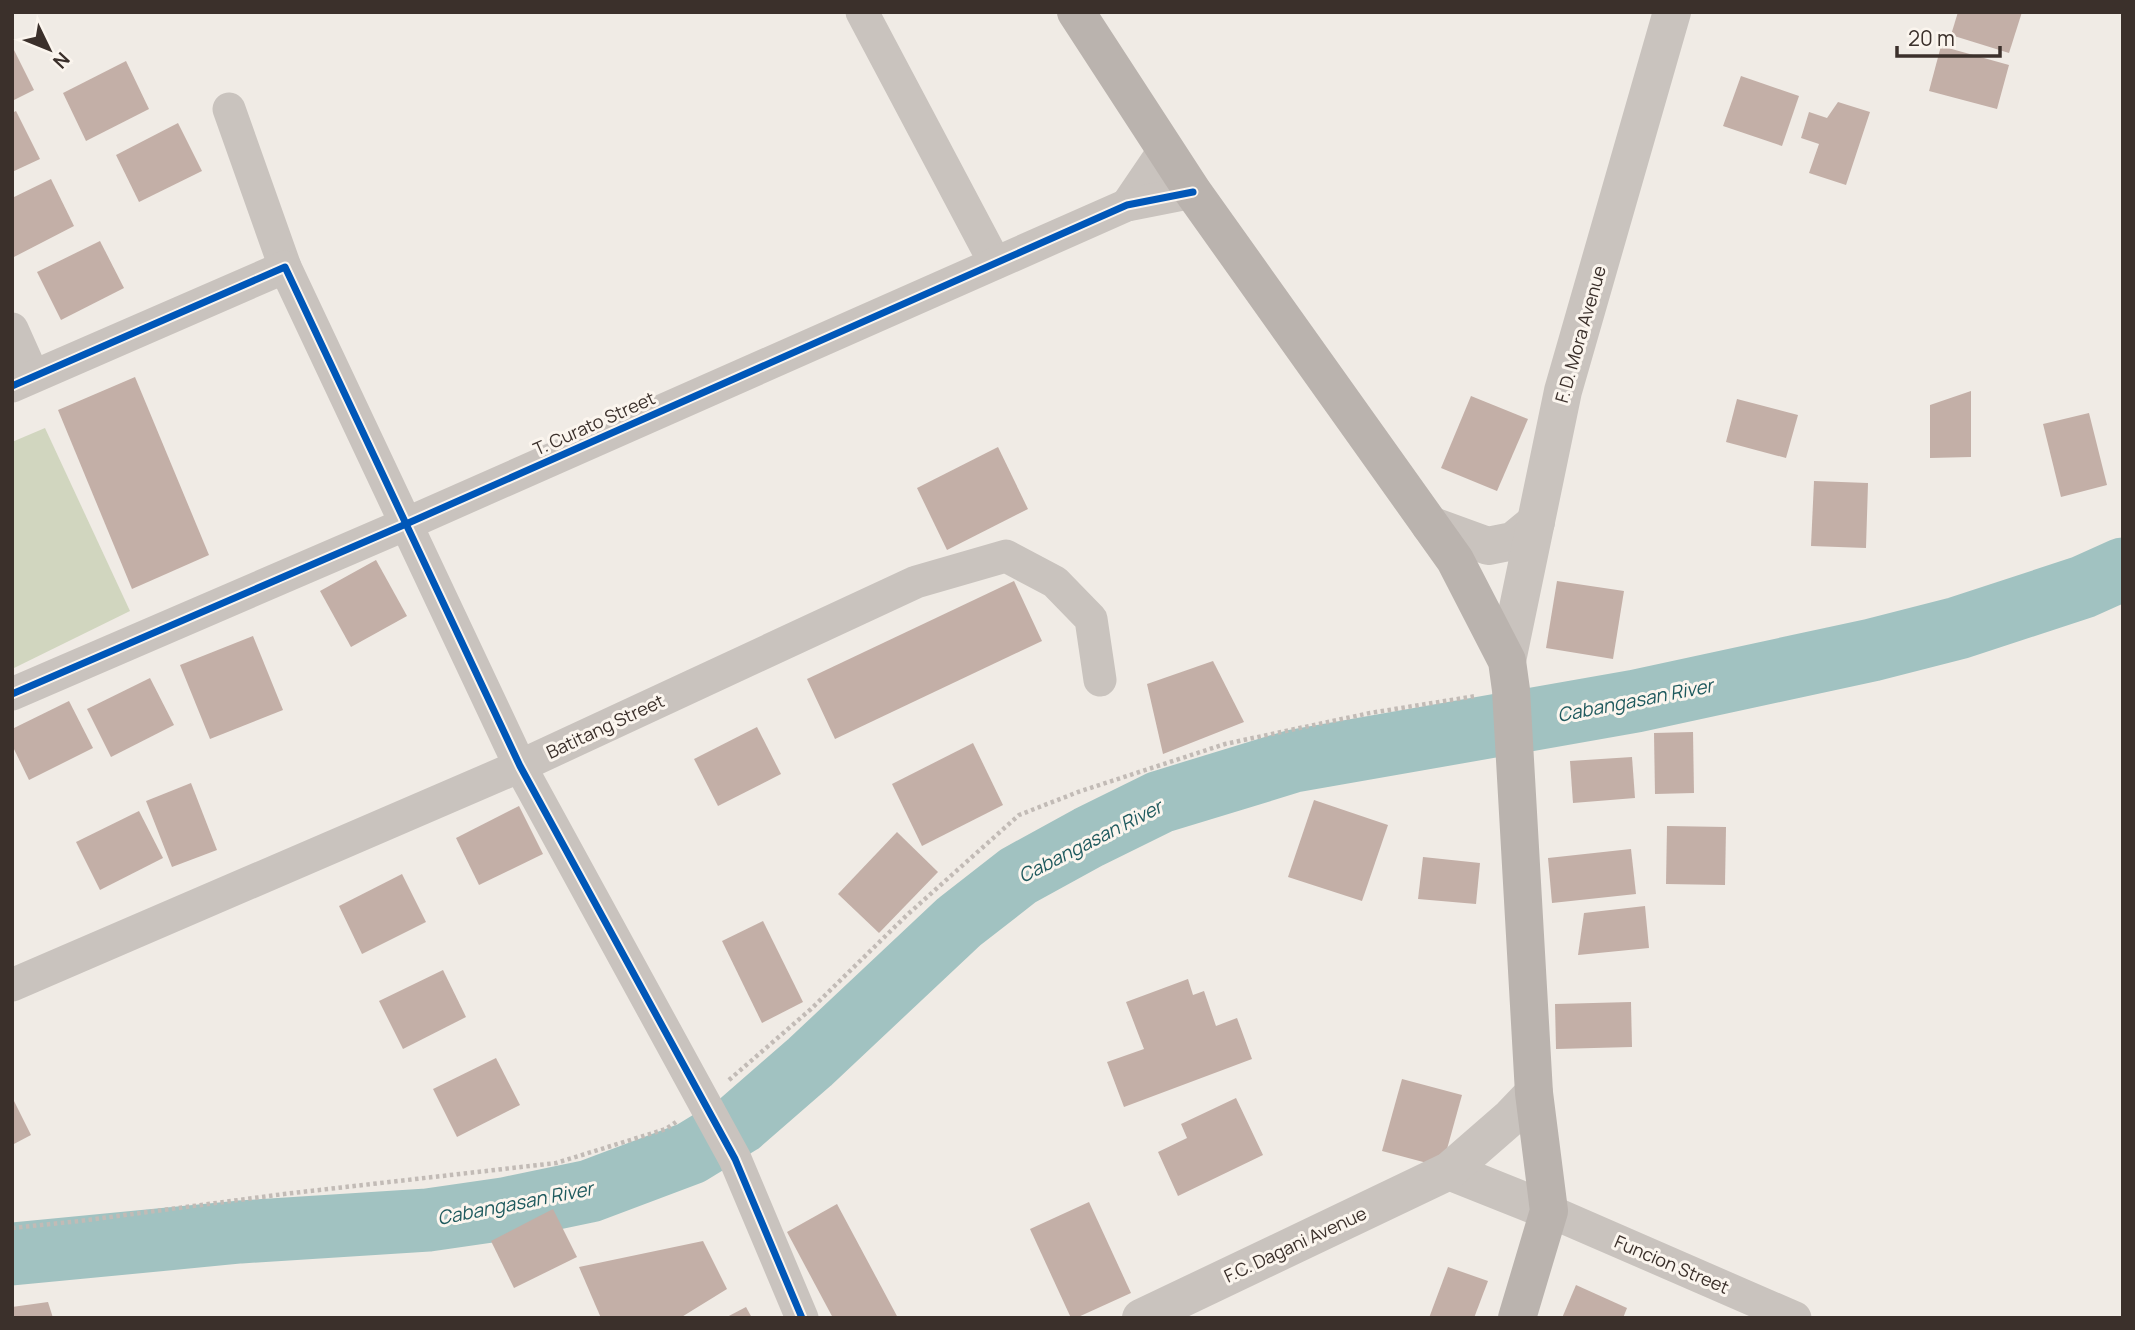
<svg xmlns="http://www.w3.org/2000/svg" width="2135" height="1330" font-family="Manrope,sans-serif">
<rect width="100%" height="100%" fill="#f0ebe5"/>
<!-- garden -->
<polygon fill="#d1d6bf" points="45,428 130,611 12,669 12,442"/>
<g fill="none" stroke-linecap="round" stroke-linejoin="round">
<!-- river -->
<polyline stroke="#a1c2c1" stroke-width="63" points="12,1254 240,1232 428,1220 504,1209 590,1191 691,1153 740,1123 810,1062 959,922 1018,876 1089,837 1160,802 1294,761 1636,701 1872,650 1958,628 2083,587 2123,569"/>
</g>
<!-- building -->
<g fill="#c3afa7">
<polygon points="1958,12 2022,12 2009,53 1951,35"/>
<polygon points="12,46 34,90 12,101"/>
<polygon points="1941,46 2009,65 1997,109 1929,91"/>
<polygon points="126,61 149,109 86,141 63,93"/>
<polygon points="1741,76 1799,96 1782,146 1723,126"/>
<polygon points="1838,102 1870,112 1846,185 1809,173 1819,144 1801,138 1809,112 1827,118"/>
<polygon points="16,111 40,159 12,172 12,113"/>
<polygon points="178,123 202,171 139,202 116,155"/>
<polygon points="51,179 74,226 12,258 12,198"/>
<polygon points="100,241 124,288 61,320 37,272"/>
<polygon points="135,377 209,555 132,589 58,410"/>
<polygon points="1971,391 1971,457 1930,458 1930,405"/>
<polygon points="1471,396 1528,419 1497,491 1441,468"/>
<polygon points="1737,399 1798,415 1786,458 1726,442"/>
<polygon points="2089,413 2107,485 2061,497 2043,424"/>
<polygon points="998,447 1028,509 947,550 917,488"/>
<polygon points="1814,481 1868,483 1866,548 1811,546"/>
<polygon points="376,560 407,616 351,647 320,591"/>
<polygon points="1014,581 1042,641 835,739 807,679"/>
<polygon points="1557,581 1624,591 1613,659 1546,648"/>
<polygon points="253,636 283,710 210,739 180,665"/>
<polygon points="1213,661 1244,722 1163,754 1147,684"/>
<polygon points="150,678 174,725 111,757 87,709"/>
<polygon points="69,701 93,748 29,780 12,745 12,729"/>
<polygon points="757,727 781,774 718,806 694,759"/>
<polygon points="1693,732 1694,793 1655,794 1654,733"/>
<polygon points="973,743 1003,805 922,846 892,784"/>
<polygon points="1632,757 1635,798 1573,803 1570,761"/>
<polygon points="191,783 217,850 172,867 146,801"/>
<polygon points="1314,800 1388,825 1362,901 1288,877"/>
<polygon points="519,806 543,854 479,885 456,838"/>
<polygon points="139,811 163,858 100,890 76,842"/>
<polygon points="1667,826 1726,827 1725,885 1666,884"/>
<polygon points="897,832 938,872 879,933 838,894"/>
<polygon points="1631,849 1636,894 1552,903 1548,858"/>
<polygon points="1423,857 1480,863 1476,904 1418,899"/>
<polygon points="402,874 426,922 362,954 339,906"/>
<polygon points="1645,906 1649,948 1578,955 1584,913"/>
<polygon points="763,921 803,1002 762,1023 722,941"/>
<polygon points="443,970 466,1017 403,1049 379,1001"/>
<polygon points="1188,979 1193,995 1204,991 1216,1026 1237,1018 1252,1059 1124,1107 1107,1062 1144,1049 1126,1002"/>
<polygon points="1631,1002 1632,1047 1556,1049 1555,1004"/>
<polygon points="496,1058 520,1105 457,1137 433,1089"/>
<polygon points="1402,1079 1462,1095 1442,1167 1382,1151"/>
<polygon points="12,1097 31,1135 12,1145"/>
<polygon points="1236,1098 1263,1155 1178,1196 1158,1152 1187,1138 1181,1124"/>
<polygon points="1089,1202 1131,1293 1076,1318 1071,1318 1030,1229"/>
<polygon points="837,1204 898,1318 833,1318 787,1232"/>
<polygon points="553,1209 577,1257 514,1288 491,1241"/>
<polygon points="703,1241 727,1289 680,1318 601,1318 579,1267"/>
<polygon points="1448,1267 1488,1281 1474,1318 1429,1318"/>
<polygon points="1576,1285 1627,1308 1623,1318 1562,1318"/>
<polygon points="48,1302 53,1318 12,1318 12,1307"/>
<polygon points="746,1307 752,1318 725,1318"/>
</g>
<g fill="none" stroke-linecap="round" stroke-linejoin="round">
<!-- path -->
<g stroke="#c2bbb6" stroke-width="4.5" stroke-dasharray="3.5 3.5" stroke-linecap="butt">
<polyline points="729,1080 811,1009 907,915 1019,815 1078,792 1225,744 1370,713 1476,696"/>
<polyline points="12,1228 80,1221 284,1194 556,1163 666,1129 676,1122"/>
</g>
<!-- minor -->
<g stroke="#c9c3be" stroke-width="33">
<polyline points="862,12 995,263"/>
<polyline points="229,109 285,267"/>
<polyline points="1127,205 1165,149"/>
<polyline points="12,329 33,376"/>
<polyline points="12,386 285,267 520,766 735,1159 802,1318"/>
<polyline points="12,694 406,524 1127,205 1193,192"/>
<polyline points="12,985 520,766 916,582 1006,556 1055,582 1091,619 1100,680"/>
<polyline points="1549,1211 1795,1318"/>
</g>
<!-- tertiary -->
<g stroke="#c9c3be" stroke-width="38">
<polyline points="1430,525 1488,546 1513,541 1536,522"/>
<polyline points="1507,661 1563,391 1672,12"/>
<polyline points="1449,1171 1549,1211"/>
<polyline points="1141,1318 1449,1171 1511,1117 1534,1093"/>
</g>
<!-- secondary -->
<polyline stroke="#bab3ae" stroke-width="38" points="1076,12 1193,192 1455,560 1507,661 1511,690 1534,1093 1549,1211 1517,1318"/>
<!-- cycleway casing -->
<g stroke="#fbf5ee" stroke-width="11">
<g id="cycleway">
<polyline points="12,386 285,267 520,766 735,1159 802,1318"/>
<polyline points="12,694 406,524 1127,205 1193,192"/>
</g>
</g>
<!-- cycleway -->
<use href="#cycleway" stroke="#0057b8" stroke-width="7"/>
</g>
<g text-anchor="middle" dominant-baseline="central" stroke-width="6" stroke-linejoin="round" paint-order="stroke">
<!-- street labels -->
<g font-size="18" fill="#3b302b" stroke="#fbf5ee">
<text transform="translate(1580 334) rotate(-74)">F. D. Mora Avenue</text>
<text transform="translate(594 423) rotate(-24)">T. Curato Street</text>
<text transform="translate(605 726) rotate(-25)">Batitang Street</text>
<text transform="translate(1295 1244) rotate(-25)">F.C. Dagani Avenue</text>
<text transform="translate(1672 1264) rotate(23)">Funcion Street</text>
</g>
<!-- water labels -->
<g font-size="19" font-style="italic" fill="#1f5a5e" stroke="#fbf5ee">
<text transform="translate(1635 700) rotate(-11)">Cabangasan River</text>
<text transform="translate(1090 841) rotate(-27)">Cabangasan River</text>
<text transform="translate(515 1203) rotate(-11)">Cabangasan River</text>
</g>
</g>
<!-- border -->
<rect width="2135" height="1330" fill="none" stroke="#3b302b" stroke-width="28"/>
<!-- north arrow -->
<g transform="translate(49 49) rotate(133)" stroke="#fbf5ee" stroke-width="5" paint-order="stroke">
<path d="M0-5L12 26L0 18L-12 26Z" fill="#3b302b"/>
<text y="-10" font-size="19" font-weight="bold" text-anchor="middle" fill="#3b302b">N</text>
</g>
<!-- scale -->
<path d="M1897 46v10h103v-10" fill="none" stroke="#3b302b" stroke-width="3.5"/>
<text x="1908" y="46" font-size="21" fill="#3b302b" stroke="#fbf5ee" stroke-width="5" paint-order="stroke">20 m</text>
</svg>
